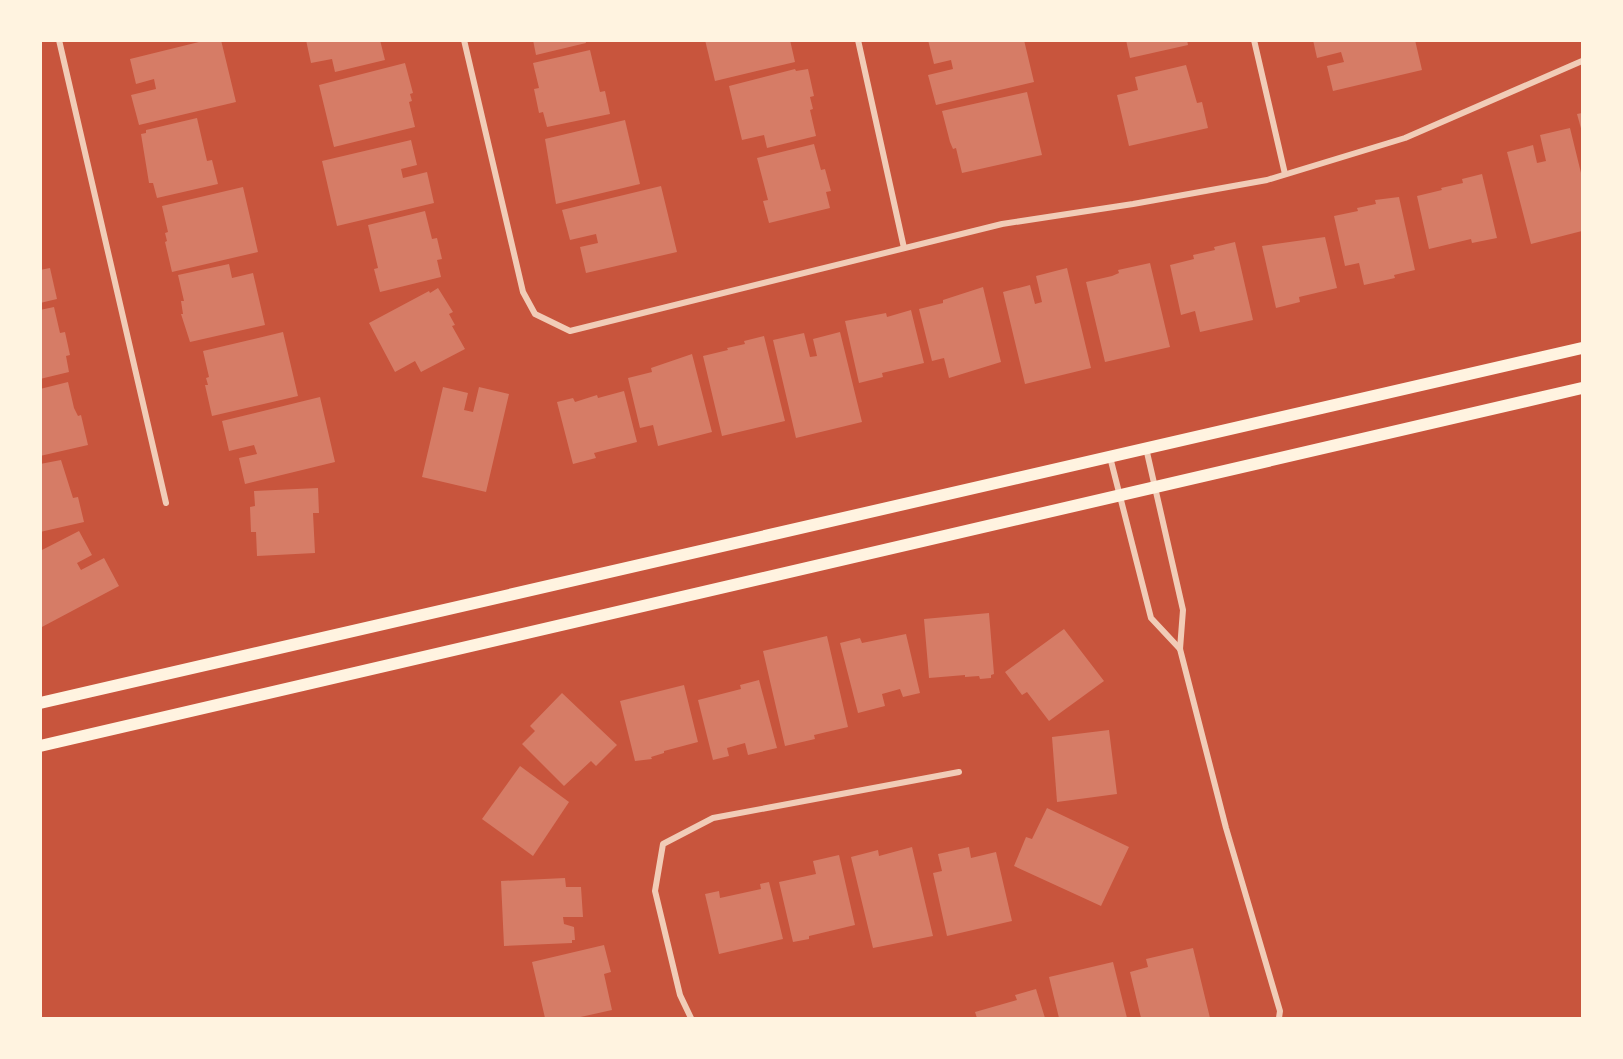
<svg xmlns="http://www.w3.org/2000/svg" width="1623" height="1059" font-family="Cabin,sans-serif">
<rect width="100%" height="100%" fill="#c8553d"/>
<!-- building -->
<g fill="#d67c66">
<polygon points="207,40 221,40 236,102 139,125 131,95 156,89 154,79 136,84 130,59"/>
<polygon points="306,40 380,40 385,60 335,72 332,59 311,63"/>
<polygon points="533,40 585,40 586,43 536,55"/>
<polygon points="705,40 790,40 795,62 715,81"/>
<polygon points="928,40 1024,40 1034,82 936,105 928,75 953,69 951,60 934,64"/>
<polygon points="1126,40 1187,40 1188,45 1130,58"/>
<polygon points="1313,40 1415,40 1422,70 1333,91 1327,66 1344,62 1341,52 1317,58"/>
<polygon points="590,50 600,92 605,91 610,114 547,127 543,112 539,113 534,89 539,88 533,63"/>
<polygon points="405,63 413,93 410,94 412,101 409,102 415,127 334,147 319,85"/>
<polygon points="1186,65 1197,103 1202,102 1208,128 1129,146 1117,95 1138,90 1135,77"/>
<polygon points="795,69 796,71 808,69 814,96 810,97 813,109 810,110 816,136 767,148 764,135 742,140 729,86"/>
<polygon points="1027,92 1042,155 962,173 956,148 953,149 950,142 942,111"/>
<polygon points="1582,113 1582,132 1577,114"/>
<polygon points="197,118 207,161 212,160 218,184 157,198 153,183 149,183 141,134 146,133 146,130"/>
<polygon points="625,120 640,184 556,204 545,139"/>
<polygon points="1570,128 1582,177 1582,231 1531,244 1507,152 1533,145 1537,163 1546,161 1540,135"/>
<polygon points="411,140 417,165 401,169 403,178 427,172 434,203 337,226 322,161"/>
<polygon points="814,144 821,170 825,169 831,191 826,192 830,208 769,223 763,201 768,200 757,158"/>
<polygon points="1482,174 1497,238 1472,243 1471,239 1429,249 1417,196 1442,190 1441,188 1463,183 1462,179"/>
<polygon points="661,186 677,252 586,273 580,247 598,243 596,234 570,240 562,210"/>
<polygon points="243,187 258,252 172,272 165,242 167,241 165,233 168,232 162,206"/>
<polygon points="1399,197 1415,270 1394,275 1395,278 1364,285 1359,263 1345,266 1334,216 1358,211 1357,208 1376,204 1375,200"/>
<polygon points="425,211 432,239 437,238 442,259 437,260 441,277 380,292 374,269 378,268 368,225"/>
<polygon points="1325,237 1337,288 1299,297 1300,302 1276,308 1262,246"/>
<polygon points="1235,242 1253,320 1200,332 1195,311 1181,315 1170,265 1194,259 1193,255 1215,250 1214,247"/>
<polygon points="1150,263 1170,347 1105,362 1086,282 1112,276 1119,273 1118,270"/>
<polygon points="229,264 232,278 253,273 265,325 190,342 181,314 183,314 181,301 184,301 178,275"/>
<polygon points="50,268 57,299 40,303 40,270"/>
<polygon points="1067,268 1091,368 1025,384 1003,292 1030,285 1035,304 1042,302 1036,276"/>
<polygon points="983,287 1001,362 949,378 944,358 932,361 919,309 943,303 943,300"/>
<polygon points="438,288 453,312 449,314 455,325 452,326 465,349 421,372 415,361 395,372 369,323 429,291 430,293"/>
<polygon points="54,307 60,333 65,332 70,355 66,356 69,372 40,379 40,310"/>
<polygon points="911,310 924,363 882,373 883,377 859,383 845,321 886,313 887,317"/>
<polygon points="283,332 298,396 212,416 205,385 208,385 206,378 209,377 203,351"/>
<polygon points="840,332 862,422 796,438 773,340 804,333 810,357 817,356 813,339"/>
<polygon points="764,336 785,421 722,436 703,356 728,350 727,348 745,344 744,341"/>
<polygon points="692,354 712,432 658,446 653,425 640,428 628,378 652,372 651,368"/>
<polygon points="68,382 74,408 78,416 81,415 88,445 40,456 40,389"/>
<polygon points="443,387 468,393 464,410 473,412 479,387 509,394 486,492 422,477"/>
<polygon points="624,391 637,442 594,453 596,458 573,464 557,402 573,398 575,402 597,395 598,398"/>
<polygon points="320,397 335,462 245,484 239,458 257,454 254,445 229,451 222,421"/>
<polygon points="61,460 73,498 78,497 84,522 40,532 40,464"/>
<polygon points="318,488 319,513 313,513 315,553 257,556 256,532 251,532 250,507 255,506 254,491"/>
<polygon points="79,531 92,555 77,563 81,570 104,558 119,586 40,628 40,551"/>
<polygon points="989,613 994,674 991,675 991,678 980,679 979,676 965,677 965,675 929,678 924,619"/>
<polygon points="1064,629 1104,681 1049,721 1027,692 1022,695 1005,672"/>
<polygon points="906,634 920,693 903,697 900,689 882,694 885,706 858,713 840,643 860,638 862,643"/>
<polygon points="827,636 848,727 814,735 815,739 785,746 763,651"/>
<polygon points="759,680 777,748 748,755 745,743 727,748 729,756 713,760 698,700 741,689 740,685"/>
<polygon points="684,685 698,742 664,751 664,753 651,757 652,759 635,761 620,701"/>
<polygon points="562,693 617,745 596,766 591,761 564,786 522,744 535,731 530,726"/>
<polygon points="1109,730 1117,794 1057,802 1052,737"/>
<polygon points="520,766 569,802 533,856 482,819"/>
<polygon points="1047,808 1129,847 1101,906 1014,866 1026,837 1032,839"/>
<polygon points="912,847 933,936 873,948 851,857 878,850 879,856"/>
<polygon points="969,847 971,858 996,852 1012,921 947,936 933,873 942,871 938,854"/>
<polygon points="839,855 855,925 809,936 809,939 793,942 779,882 816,874 813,861"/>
<polygon points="565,878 566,887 581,887 583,917 563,917 564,924 574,927 575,940 572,940 572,943 504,946 501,881"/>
<polygon points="769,882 783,939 719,954 705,894 719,891 720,898 761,889 760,884"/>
<polygon points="604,945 611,972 604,974 612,1010 576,1018 545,1018 532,962"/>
<polygon points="1193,948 1210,1018 1141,1018 1130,972 1148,967 1146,959"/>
<polygon points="1113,962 1127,1018 1059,1018 1049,977"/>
<polygon points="1036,989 1045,1018 977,1018 975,1012 1017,1000 1015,995"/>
</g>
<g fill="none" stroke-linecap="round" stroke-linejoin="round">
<!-- minor -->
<g stroke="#f1ccb7" stroke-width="6">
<polyline points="59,40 166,503"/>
<polyline points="464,40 523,292 535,314 570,331 1002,224 1133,204 1267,180 1405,138 1582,61"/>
<polyline points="858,40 904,248"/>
<polyline points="1254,40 1285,174"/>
<polyline points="1146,448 1183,610 1180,649 1226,828 1280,1011 1279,1018"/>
<polyline points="1110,457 1151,618 1180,649"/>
<polyline points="691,1018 680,995 655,891 663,844 713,818 959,772"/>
</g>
<!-- secondary -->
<g stroke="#fff3e0" stroke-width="12">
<polyline points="40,703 1582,348"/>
<polyline points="40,746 1582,388"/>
</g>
</g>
<!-- border -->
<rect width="1623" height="1059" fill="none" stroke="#fff3e0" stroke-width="84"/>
</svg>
